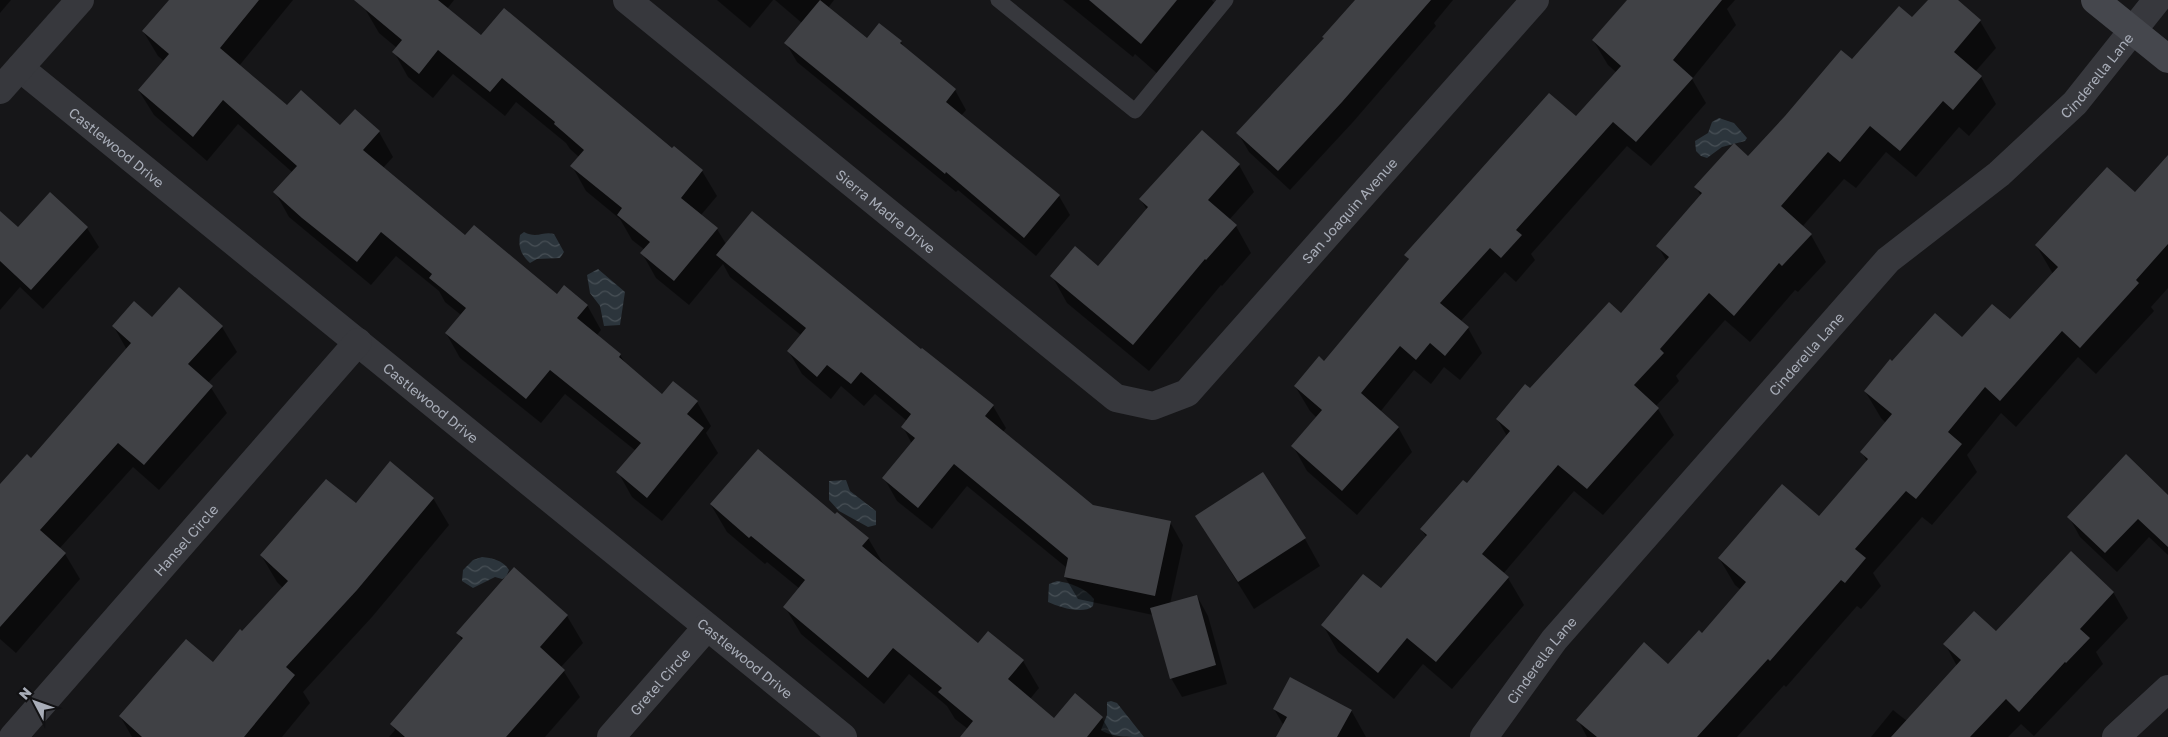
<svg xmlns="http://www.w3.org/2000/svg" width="2168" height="737" font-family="'Golos Text',sans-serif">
<defs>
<pattern id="water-waves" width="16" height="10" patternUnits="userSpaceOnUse" patternTransform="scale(1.25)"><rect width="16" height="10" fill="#2c353c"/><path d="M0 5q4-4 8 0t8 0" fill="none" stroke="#485056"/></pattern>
</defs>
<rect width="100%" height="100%" fill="#161618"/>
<!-- water -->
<g fill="url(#water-waves)">
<polygon points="1719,118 1734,123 1747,138 1745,141 1722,147 1707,158 1701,156 1696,151 1695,141 1708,133 1712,122"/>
<path d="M524,232C537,239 543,231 554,234L564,252L560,258L537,259L530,263C521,255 518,247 520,235Z"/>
<polygon points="598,269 625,292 620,325 604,326 600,306 590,293 587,275"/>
<polygon points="846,480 850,491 876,511 876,525 868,527 839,511 829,500 829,481"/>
<path d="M482,557C492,558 503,560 509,570L506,577L502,579L495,577L473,588L462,581L463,570L473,560Z"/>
<path d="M1057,581C1071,583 1085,588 1094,599L1093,606C1083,615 1059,607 1048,602L1049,584Z"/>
<path d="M1111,701L1117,703L1144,737C1130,737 1110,737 1101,730L1107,715V702Z"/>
</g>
<!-- shadow -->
<g fill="#0007">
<polygon points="0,0 11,0 0,13"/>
<polygon points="174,0 293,0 239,66 287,107 340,127 379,132 393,157 383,168 465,237 557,296 587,305 601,330 597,335 620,355 627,366 663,396 697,402 711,426 706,433 718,453 662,521 632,497 618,472 636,451 565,394 541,423 460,358 446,333 461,315 445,302 439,291 396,256 371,285 289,217 275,192 292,172 238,124 207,161 154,115 139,91 165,62 158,56 143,31"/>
<polygon points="355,0 454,0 447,9 481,37 672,150 674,148 702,171 717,196 701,215 717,229 726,244 921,351 993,406 1006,428 1003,432 1093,506 1170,522 1183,545 1170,604 1197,596 1208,616 1227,684 1182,697 1171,678 1153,615 1078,599 1065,577 1067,568 967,486 932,529 897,501 884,478 912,444 903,427 907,421 875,394 864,406 841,386 831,399 802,374 789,352 802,336 730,277 723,264 689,305 656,278 642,253 645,250 632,240 620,219 586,191 572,166 579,157 570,149 566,143 516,102 505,116 453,74 433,98 408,77 394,52 397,48 379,33 365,9"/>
<polygon points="717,0 773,0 750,28"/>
<polygon points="775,0 834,0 828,8 867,40 879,25 901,42 905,49 955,90 966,110 961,116 1059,196 1070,215 1036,256 958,190 956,192 797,62 786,43 802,23"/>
<polygon points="1063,0 1212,0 1217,7 1160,76 1135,54 1133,57"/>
<polygon points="1356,0 1453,0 1434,23 1436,26 1353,122 1290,190 1249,152 1238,133 1325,39"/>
<polygon points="1628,0 1735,0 1727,9 1736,25 1692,79 1706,103 1651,166 1627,146 1531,254 1535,260 1516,282 1505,272 1460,322 1468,328 1482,353 1460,380 1444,367 1431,384 1414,370 1380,412 1398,427 1412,452 1357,515 1307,471 1293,446 1317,418 1310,411 1295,386 1324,362 1409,260 1406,255 1576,118 1617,73 1608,65 1593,40"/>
<polygon points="1929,0 1956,0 1980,21 1996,48 1975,72 1981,77 1996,104 1969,136 1959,127 1916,177 1886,152 1856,188 1844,179 1802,227 1811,235 1826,262 1798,292 1795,290 1750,342 1725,320 1676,376 1679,381 1656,406 1674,435 1603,515 1574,491 1503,574 1508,578 1524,605 1452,689 1423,664 1394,699 1338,652 1323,625 1381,590 1427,538 1421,529 1467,485 1507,436 1497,419 1621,315 1667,262 1658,246 1701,196 1696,187 1748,158 1852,60 1912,19"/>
<polygon points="2168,162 2168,288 2151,307 2154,311 2096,374 2078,357 2016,427 2001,413 1967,455 1977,472 1932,525 1922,517 1873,573 1881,586 1861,609 1857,606 1786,687 1784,685 1737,737 1587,737 1578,720 1668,666 1702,634 1741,590 1735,585 1719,558 1819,518 1867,462 1862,452 1886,423 1881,418 1865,391 1892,362 2010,321 2053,274 2036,245 2135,194"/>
<polygon points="1239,165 1254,192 1229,220 1236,226 1251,253 1222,286 1221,285 1149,371 1067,303 1052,276 1098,267 1147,210 1141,200"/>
<polygon points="50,194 87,228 99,247 43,309 20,287 0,310 0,212 18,229"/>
<polygon points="152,319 222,327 237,352 208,383 227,413 159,490 133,467 59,549 65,554 80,579 16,653 0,639 0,486 31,459 127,350 114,327"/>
<polygon points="2168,496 2168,555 2149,537 2117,572 2080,537 2069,517"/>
<polygon points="433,498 449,525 372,617 303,692 310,703 282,737 132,737 120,716 213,664 283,588 277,582 261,555 356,505"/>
<polygon points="711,505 835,516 868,538 884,565 978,645 1023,661 1039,688 1030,699 1054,719 1102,718 1113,737 961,737 968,729 955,719 947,706 909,674 884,704 801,634 785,607 800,589 767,562 765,564 727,532"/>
<polygon points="1197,517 1305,539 1320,566 1254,609"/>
<polygon points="514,569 567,616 583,643 561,667 580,697 545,737 389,737 395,730 392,724 462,641 458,633"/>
<polygon points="2113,592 2128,618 2096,652 2103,664 2034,736 2021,724 2008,737 1871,737 1893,710 1907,721 1957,666 1945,644 1996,633"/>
<polygon points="1274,709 1351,710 1366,737 1278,737 1284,726"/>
</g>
<!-- building -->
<g fill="#404145">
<polygon points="169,0 259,0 220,48 287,105 301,90 340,125 355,109 380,131 363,150 465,235 474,225 557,294 564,285 588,305 577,318 621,354 619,357 662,394 673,381 698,401 687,414 704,428 647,498 616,472 641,443 550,370 526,399 445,333 466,308 429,278 432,274 381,232 357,262 302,218 273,192 297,166 223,100 193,137 138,90 169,54 142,31"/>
<polygon points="354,0 438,0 481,35 504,8 672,148 674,146 703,170 681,198 718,228 674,281 640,253 650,242 617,215 622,208 570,166 584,150 554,124 555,122 502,78 490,92 438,50 419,74 392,52 402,40"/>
<polygon points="820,0 867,38 879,23 902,41 900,43 956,89 946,102 1060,195 1024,238 946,172 945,174 784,43"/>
<polygon points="1089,0 1177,0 1141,44"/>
<polygon points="1355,0 1431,0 1342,102 1278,171 1236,133 1324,38 1322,37"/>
<polygon points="1627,0 1722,0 1673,60 1693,78 1636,142 1613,122 1516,230 1522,235 1501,258 1490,248 1440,303 1469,327 1445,356 1430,343 1416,360 1400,346 1361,393 1399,427 1342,491 1291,446 1322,410 1294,386 1319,356 1324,361 1409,259 1404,255 1549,93 1576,116 1621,66 1592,40"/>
<polygon points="1928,0 1958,0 1981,20 1954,52 1982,76 1953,110 1943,101 1900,151 1870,126 1840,162 1828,152 1781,206 1812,234 1782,266 1779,263 1734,316 1709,293 1660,349 1664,353 1634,385 1659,408 1587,489 1558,465 1482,554 1509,577 1436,662 1407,638 1378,673 1321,625 1363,574 1381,588 1427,535 1420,529 1463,480 1467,483 1510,431 1496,419 1525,384 1530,388 1609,302 1621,313 1669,257 1656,246 1702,193 1694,187 1734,143 1748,156 1785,116 1841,50 1852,59 1899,6 1912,17"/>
<polygon points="1202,130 1240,164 1208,200 1237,225 1206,260 1205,259 1133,345 1050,276 1075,246 1098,266 1148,207 1139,199"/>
<polygon points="2168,155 2168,244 2136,280 2139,283 2080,348 2062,331 2000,401 1985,387 1948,432 1962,444 1916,499 1906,491 1855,549 1866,558 1845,583 1841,580 1770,661 1768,659 1697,737 1597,737 1576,720 1644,642 1668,664 1699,630 1702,633 1746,582 1718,558 1782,484 1819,516 1868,459 1860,452 1892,414 1864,391 1890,359 1892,361 1935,313 1962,337 1992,304 2010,319 2058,267 2035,245 2107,167 2135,192"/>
<polygon points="50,192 88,227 31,290 0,261 0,211 18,227"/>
<polygon points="752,211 921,349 922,348 994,405 985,416 1093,505 1171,521 1155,596 1064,577 1068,558 954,464 918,508 882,478 915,438 901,427 911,414 861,372 851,384 827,365 817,377 787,351 806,328 716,255"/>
<polygon points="179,287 223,326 188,364 213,386 144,465 118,443 40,530 66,553 0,627 0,484 27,454 31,458 131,343 112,326 134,301 152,317"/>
<polygon points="758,449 835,514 837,512 869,538 862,546 978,643 988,631 1024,660 1008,679 1054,718 1075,693 1103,717 1087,737 960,737 973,721 938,692 942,688 893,648 868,678 783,607 805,580 751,536 749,538 710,504"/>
<polygon points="2126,454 2168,495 2168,547 2138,519 2105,553 2067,517"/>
<polygon points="390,461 434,498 357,590 286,667 295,675 244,737 142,737 119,716 186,639 213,662 240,629 242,631 288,581 260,555 326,479 356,503"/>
<polygon points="1263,472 1306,538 1238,582 1195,516"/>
<polygon points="2071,551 2114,592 2080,629 2090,638 2066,663 2065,662 2019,712 2006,699 1970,737 1891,737 1961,660 1943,644 1974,611 1996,631"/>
<polygon points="514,567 568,615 540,647 565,670 506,737 405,737 390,724 463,638 456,633"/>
<polygon points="1197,595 1216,665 1170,679 1150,608"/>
<polygon points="1290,677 1352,710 1337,737 1276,737 1287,717 1273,709"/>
</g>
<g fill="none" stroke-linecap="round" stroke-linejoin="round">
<!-- service -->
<polyline stroke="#37383d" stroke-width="15" points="998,0 1135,111 1226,0"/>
<!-- minor -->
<g stroke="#37383d" stroke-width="28">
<path id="s1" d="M627,0L1116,398L1153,406L1187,393L1535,0"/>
<path id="s2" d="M20,68L843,737"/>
<polyline points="0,90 80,0"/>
<path id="s3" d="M13,737L358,342"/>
<path id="s4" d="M611,737L707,627"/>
<path id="s5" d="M1484,737L1554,640L1888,260L1999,174L2075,103L2157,0"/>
<polyline points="2116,737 2168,689"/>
</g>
<!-- secondary -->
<polyline stroke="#45474d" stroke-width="28" points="2095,0 2168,59"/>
</g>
<g text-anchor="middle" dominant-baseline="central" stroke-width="4" stroke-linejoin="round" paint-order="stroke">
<!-- street labels -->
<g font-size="14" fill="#a8adb8" stroke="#111113">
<text stroke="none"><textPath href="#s5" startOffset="905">Cinderella Lane</textPath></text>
<text stroke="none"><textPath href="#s2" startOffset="125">Castlewood Drive</textPath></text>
<text stroke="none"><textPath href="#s1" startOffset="949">San Joaquin Avenue</textPath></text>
<text stroke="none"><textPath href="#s1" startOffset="334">Sierra Madre Drive</textPath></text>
<text stroke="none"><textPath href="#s5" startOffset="501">Cinderella Lane</textPath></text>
<text stroke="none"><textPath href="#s2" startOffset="530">Castlewood Drive</textPath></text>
<text stroke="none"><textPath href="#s3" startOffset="262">Hansel Circle</textPath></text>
<text stroke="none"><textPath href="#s2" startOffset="935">Castlewood Drive</textPath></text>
<text stroke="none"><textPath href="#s5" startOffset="96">Cinderella Lane</textPath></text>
<text stroke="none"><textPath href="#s4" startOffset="74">Gretel Circle</textPath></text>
</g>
</g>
<!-- north arrow -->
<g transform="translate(35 702) rotate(311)" stroke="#111113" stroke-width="4" paint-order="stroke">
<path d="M0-4L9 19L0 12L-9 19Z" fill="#a8adb8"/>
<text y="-8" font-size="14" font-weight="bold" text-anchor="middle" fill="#a8adb8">N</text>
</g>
</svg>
